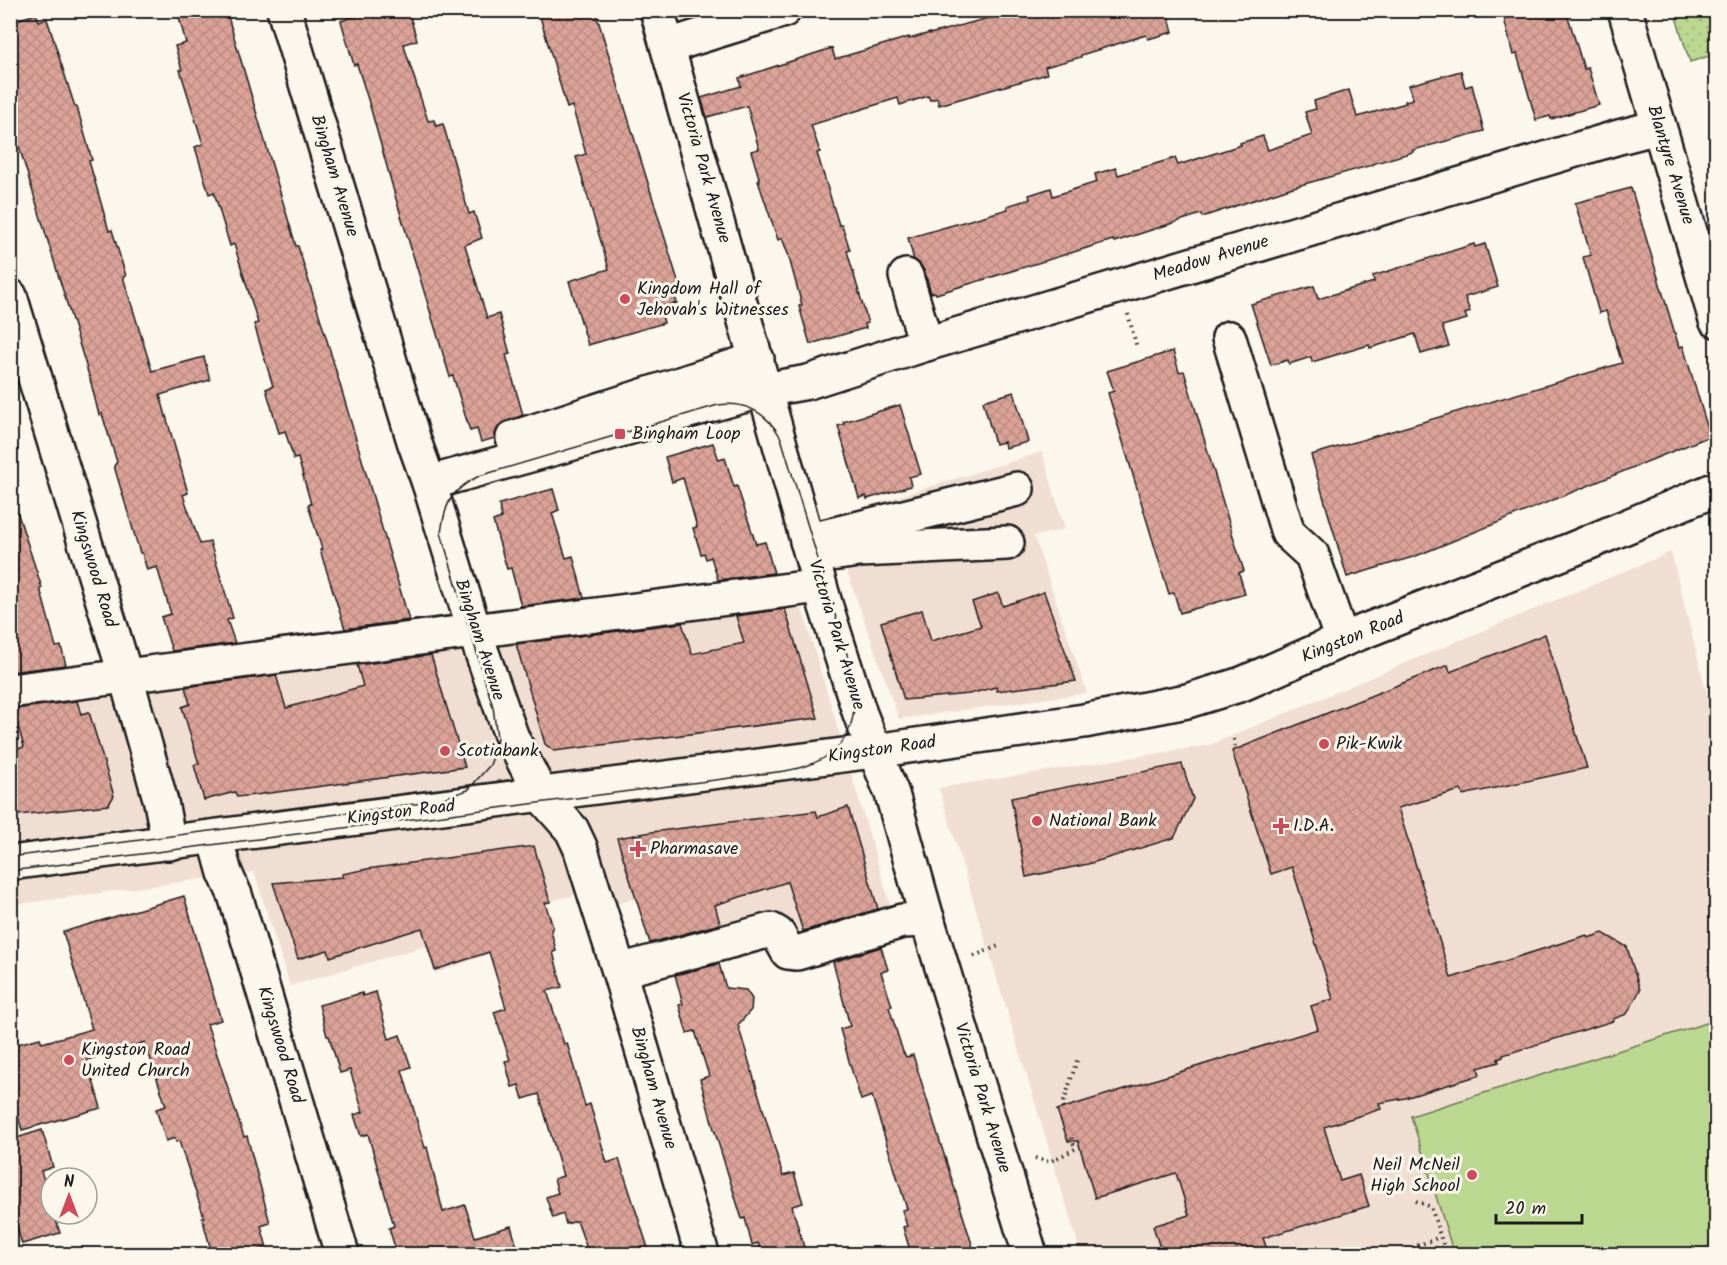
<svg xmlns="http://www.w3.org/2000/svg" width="1727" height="1265" font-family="Kalam,sans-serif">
<defs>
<pattern id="park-dots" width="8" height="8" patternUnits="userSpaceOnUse" patternTransform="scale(1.5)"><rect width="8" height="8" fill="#bbd890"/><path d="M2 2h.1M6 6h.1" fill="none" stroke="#a0b97c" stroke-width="1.8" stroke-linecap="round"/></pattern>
<pattern id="building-cross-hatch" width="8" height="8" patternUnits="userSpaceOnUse" patternTransform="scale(1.5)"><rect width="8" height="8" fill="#dba297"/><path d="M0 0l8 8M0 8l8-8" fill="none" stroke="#bb8b82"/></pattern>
</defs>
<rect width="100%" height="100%" fill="#fbf7ec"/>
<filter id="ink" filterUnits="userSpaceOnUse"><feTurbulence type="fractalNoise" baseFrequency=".0167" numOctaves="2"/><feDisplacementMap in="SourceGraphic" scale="12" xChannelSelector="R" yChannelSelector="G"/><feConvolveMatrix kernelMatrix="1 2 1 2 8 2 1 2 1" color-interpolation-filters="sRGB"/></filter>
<g filter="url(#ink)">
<!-- built -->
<g fill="#f1ded2">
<polygon points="1042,452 1065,529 1034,536 1087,693 899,719 828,518"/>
<polygon points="1671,552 1716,730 1716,1254 1081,1254 939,788 1210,745"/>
<polygon points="794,581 894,918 797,947 789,925 685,956 665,891 615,904 609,886 490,917 498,951 435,973 425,946 290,986 254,872 11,905 11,690"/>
</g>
<!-- grass -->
<polygon fill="#bbd890" stroke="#6c7a56" stroke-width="1.5" points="1716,1020 1716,1254 1454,1254 1411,1116"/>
<!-- park -->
<polygon fill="url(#park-dots)" stroke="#6c7a56" stroke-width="1.5" points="1674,11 1716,11 1716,54 1690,62"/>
<!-- building -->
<g fill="url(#building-cross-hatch)" stroke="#1c1c1c" stroke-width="1.5">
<polygon points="177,10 226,10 296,246 298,246 329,347 409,620 345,629 320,550 322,549 308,505 311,504 298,458 294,459 285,431 279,433 266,389 273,386 254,324 258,323 234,244 230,246 214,192 209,194 195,147 203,144 180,70 182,70 175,46 186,43"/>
<polygon points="372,10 408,10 417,40 404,44 405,49 428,121 434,120 436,126 443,124 469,214 474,212 482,238 465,245 487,318 499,314 510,354 506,355 523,415 500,425 495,434 495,438 481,442 477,429 470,431 453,376 450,377 396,199 370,106 357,64 354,65 341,21"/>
<polygon points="538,10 595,10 682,294 675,296 677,303 660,307 664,323 588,345 569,281 609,269 576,157 586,154 572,106 567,108"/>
<polygon points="1017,10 1167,10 1173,32 1148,39 1146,35 1081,55 1081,57 1045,67 1047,74 939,105 937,98 930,100 928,96 900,105 898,98 811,125 820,152 817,153 839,225 842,225 850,250 847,251 868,323 865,324 866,328 810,344 799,306 802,305 788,254 782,238 778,240 758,181 760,181 751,151 759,149 747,106 707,117 701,98 741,86 739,78 832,48 835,59 909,37 909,39 930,33 930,34"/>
<polygon points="1502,10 1566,10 1584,69 1588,68 1599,105 1551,119 1550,116 1536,120 1517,54 1513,55"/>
<polygon points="36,14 39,21 47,19 75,107 77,107 92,160 89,161 109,231 112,230 126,276 123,277 152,371 204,357 210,380 160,395 188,493 183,495 200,544 210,542 233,618 227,620 235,643 172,651 161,617 171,614 157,567 147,570 142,553 140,553 114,466 117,462 102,414 99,415 90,379 10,117 10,22"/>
<polygon points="1461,71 1465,87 1472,85 1484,131 1413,150 1413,152 1372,164 1372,165 1290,188 1202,217 1201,214 1114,242 1113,240 936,294 935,292 931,293 924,270 919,263 914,260 908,238 1008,209 1007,206 1030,199 1029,195 1051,188 1053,196 1097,182 1095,174 1116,168 1118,175 1175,158 1178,165 1241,145 1240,143 1263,136 1268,150 1312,135 1305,112 1316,109 1314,101 1349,90 1357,117 1406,103 1405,101 1413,99 1409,85"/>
<polygon points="1631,188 1679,347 1683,346 1710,436 1416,556 1347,577 1311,455 1622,363 1606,311 1599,313 1583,257 1591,255 1575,203"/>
<polygon points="1474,244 1475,247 1485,244 1498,287 1465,297 1470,312 1465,314 1467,319 1442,326 1449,346 1421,354 1415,334 1370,348 1369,345 1312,362 1311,357 1289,364 1288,360 1271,365 1251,304 1314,286 1318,299 1374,282 1373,276"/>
<polygon points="1173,351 1179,372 1184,371 1236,546 1244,571 1239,573 1245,594 1180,613 1174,593 1169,594 1119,429 1108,393 1114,391 1107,371"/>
<polygon points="1014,392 1028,442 1005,448 1004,442 995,444 983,401"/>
<polygon points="900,405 921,474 909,477 911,486 867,499 866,496 859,498 838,426 844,424 843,422"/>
<polygon points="713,443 719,460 725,458 734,487 737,486 756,544 765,542 774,573 718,580 711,557 706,559 704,553 701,554 693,528 697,527 683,478 672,482 665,457"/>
<polygon points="553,489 559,510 552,513 566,558 573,556 584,598 521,606 511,568 507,569 493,521 501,518 499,504"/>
<polygon points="16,508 42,588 40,588 56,647 61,646 66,665 10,672 10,509"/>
<polygon points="1044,592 1076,681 997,691 996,687 969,694 904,700 881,622 922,610 931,641 981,626 972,602 998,593 1003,606"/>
<polygon points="785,609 818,718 554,751 545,744 516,644 682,623 692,654 744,643 736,616"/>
<polygon points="1545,634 1587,768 1463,795 1461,790 1398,808 1451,978 1587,935 1588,938 1603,933 1627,947 1640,990 1627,1014 1613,1019 1613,1021 1503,1055 1503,1057 1498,1059 1499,1062 1478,1068 1480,1075 1405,1098 1379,1103 1381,1109 1324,1127 1340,1181 1359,1175 1369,1206 1263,1238 1267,1249 1247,1254 1187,1254 1185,1248 1162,1254 1153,1226 1189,1215 1176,1173 1095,1198 1078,1141 1068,1141 1057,1110 1318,1029 1311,1006 1333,999 1292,867 1271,874 1232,751 1448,665 1450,672"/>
<polygon points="431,655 465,767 255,795 237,797 235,792 204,800 194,765 199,764 182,707 190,704 185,687 276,675 286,708 363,686 357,665"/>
<polygon points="77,701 81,714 89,712 114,796 108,805 10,816 10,751 24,747 13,709"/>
<polygon points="1182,764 1193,799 1174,838 1088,864 1026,877 1011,798"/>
<polygon points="848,807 878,909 803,931 787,882 715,905 720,924 650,943 617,838 652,832 816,811 818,817"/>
<polygon points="534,846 550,902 545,903 553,927 551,930 556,951 553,952 562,987 547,991 564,1044 567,1043 585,1106 590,1104 607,1163 619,1159 650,1254 589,1254 577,1221 566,1224 563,1214 553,1218 546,1197 558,1193 554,1179 563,1176 539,1094 523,1099 519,1085 512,1087 505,1061 510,1060 494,1012 506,1008 489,952 435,970 422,928 330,957 328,950 298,959 273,883 343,877 342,874 367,869"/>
<polygon points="184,896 221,1020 207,1024 244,1137 247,1136 270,1223 261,1226 267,1248 242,1254 212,1254 202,1217 204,1217 179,1141 176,1142 175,1138 166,1141 156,1109 166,1106 145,1042 87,1060 101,1108 22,1130 10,1088 10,1046 40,1038 42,1043 92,1029 63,932"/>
<polygon points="881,947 888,970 881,972 892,1006 889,1007 903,1052 906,1057 913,1055 975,1254 911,1254 903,1227 907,1226 902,1210 907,1209 872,1096 861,1100 851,1068 840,1029 850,1026 833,962"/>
<polygon points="719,964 726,988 746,990 752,999 751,1010 738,1025 783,1176 794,1173 803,1203 792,1206 806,1254 762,1254 758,1243 752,1245 745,1218 742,1219 714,1129 700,1079 709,1076 695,1031 687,1033 679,1005 683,1004 675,975"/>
<polygon points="376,992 389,1039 400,1035 411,1067 402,1070 425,1148 427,1147 443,1212 465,1205 475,1237 511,1226 519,1254 397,1254 389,1228 394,1226 368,1134 361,1136 354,1115 363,1112 350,1070 340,1073 329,1036 327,1036 319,1005 362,993 363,996"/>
<polygon points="42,1130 53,1167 41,1171 51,1203 51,1214 54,1214 60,1233 22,1244 10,1205 10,1140"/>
</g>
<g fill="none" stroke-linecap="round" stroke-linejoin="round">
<!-- minor casing -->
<g stroke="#1c1c1c" stroke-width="38">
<g id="minor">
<polyline points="284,10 414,441 429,483 474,630 512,738 541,795 572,830 580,847 619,971 702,1254"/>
<polyline points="657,10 826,607 860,714 892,794 926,915 1030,1254"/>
<polyline points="1625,10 1716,320"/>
<polyline points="668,46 784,10"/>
<polyline points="906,276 926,344"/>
<polyline points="10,296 126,677 161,802 169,843"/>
<polyline points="1229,338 1288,533 1312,555 1342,640"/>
<polyline points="513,438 757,359"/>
<polyline points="429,483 764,390 808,382 926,344 1619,137 1658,127"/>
<polyline points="807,541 1017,489"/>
<polyline points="824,555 859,550 1007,543"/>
<polyline points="10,691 820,586"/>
<polyline points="215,837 225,873 235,895 342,1254"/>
<polyline points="619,971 771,930 778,934 788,952 797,953 902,921 928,920"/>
</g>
</g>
<!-- major casing -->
<g stroke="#1c1c1c" stroke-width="38">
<polyline id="major" points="10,863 874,751 1084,721 1187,701 1242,684 1342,640 1573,549 1716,489"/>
</g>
<!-- path -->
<g stroke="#1c1c1c" stroke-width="4" stroke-dasharray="1.5 4.5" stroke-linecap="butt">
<polyline points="1128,314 1137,348"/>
<polyline points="1234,739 1235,750"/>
<polyline points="974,956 1001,945"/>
<polyline points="1065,1108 1064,1102 1077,1060"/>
<polyline points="1035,1158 1049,1162 1075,1149 1072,1138"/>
<polyline points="1416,1201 1431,1207 1446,1254"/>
<polyline points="1258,1251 1260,1254"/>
<polyline points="1176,1254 1186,1252"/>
<polyline points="1395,1254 1440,1237"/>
</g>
<!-- minor -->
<use href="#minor" stroke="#fbf7ec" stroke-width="33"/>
<!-- major -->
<use href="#major" stroke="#fbf7ec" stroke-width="33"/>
<!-- tram -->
<path stroke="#1c1c1c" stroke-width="1.5" d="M10,857L415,804L437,800L468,790L490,765L495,751L497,737L493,707L441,533C445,503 451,490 479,476L718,405C747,401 767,413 781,438L850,664C863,723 849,760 785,771L10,871"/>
</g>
</g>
<!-- markers -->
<g fill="#d1495b" stroke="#fbf7ec" stroke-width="2">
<circle cx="625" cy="299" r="6"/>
<rect x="614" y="428" width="12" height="12" rx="3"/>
<circle cx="1324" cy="744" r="6"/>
<circle cx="445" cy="751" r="6"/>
<circle cx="1037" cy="821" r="6"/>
<path d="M1278 817h6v6h6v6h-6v6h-6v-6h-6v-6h6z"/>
<path d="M635 840h6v6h6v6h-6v6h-6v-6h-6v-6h6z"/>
<circle cx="69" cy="1060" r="6"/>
<circle cx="1472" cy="1175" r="6"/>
</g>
<g text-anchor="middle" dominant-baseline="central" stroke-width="6" stroke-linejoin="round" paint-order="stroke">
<!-- street labels -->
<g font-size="18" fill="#1c1c1c" stroke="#fbf7ec">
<text transform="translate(1670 165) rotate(73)">Blantyre Avenue</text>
<text transform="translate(703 168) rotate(74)">Victoria Park Avenue</text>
<text transform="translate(334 176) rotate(73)">Bingham Avenue</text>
<text transform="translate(1211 259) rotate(-17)">Meadow Avenue</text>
<text transform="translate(93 569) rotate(73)">Kingswood Road</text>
<text transform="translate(836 635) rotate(73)">Victoria Park Avenue</text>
<text transform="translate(1353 638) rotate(-22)">Kingston Road</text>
<text transform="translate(479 640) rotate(72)">Bingham Avenue</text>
<text transform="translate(882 750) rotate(-8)">Kingston Road</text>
<text transform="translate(401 813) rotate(-7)">Kingston Road</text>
<text transform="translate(280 1045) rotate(73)">Kingswood Road</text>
<text transform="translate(653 1088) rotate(74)">Bingham Avenue</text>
<text transform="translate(982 1098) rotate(73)">Victoria Park Avenue</text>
</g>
<!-- poi labels -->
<g font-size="18" fill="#1c1c1c" stroke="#fbf7ec" text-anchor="start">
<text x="637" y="289">Kingdom Hall of<tspan x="637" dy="21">Jehovah's Witnesses</tspan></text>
<text x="632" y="434">Bingham Loop</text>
<text x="1336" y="744">Pik-Kwik</text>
<text x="457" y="751">Scotiabank</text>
<text x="1049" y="821">National Bank</text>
<text x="1293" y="826">I.D.A.</text>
<text x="650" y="849">Pharmasave</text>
<text x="81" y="1050">Kingston Road<tspan x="81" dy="21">United Church</tspan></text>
<text x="1460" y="1165" text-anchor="end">Neil McNeil<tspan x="1460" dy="21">High School</tspan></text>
</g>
</g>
<!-- margin -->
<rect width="1727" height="1265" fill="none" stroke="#fbf7ec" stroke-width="36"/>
<rect x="18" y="18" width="1691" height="1229" fill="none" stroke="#1c1c1c" stroke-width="2" filter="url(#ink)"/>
<!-- north arrow -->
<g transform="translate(69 1196)"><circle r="28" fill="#fbf7ec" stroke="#a29f99" stroke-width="1.5"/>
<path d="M0-4.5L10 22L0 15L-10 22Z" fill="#d1495b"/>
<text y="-9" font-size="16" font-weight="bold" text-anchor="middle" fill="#1c1c1c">N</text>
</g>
<!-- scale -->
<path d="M1496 1214v9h86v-9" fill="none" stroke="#1c1c1c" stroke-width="3"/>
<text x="1505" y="1214" font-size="18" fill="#1c1c1c" stroke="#fbf7ec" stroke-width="4.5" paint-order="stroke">20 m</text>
</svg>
